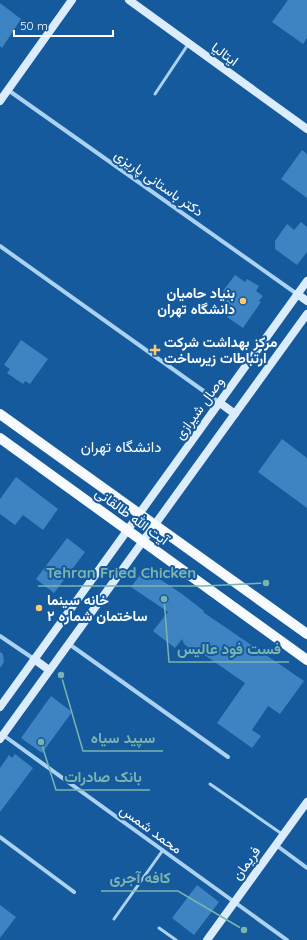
<svg xmlns="http://www.w3.org/2000/svg" width="307" height="940" font-family="Quicksand,Vazirmatn,sans-serif">
<rect width="100%" height="100%" fill="#155a9c"/>
<!-- building -->
<g fill="#3e84c2">
<polygon points="288,0 307,0 307,38 303,44 272,22"/>
<polygon points="0,3 21,19 2,48 0,46"/>
<polygon points="302,150 307,154 307,198 281,179"/>
<polygon points="301,222 307,227 307,252 297,265 275,249 275,241 287,224 294,230"/>
<polygon points="235,275 245,282 247,279 259,286 256,291 263,296 259,301 261,302 243,328 227,317 229,314 221,308 227,300 220,295"/>
<polygon points="21,340 48,359 30,384 25,381 23,384 7,373 10,369 4,365"/>
<polygon points="282,439 307,458 307,508 258,472"/>
<polygon points="16,477 58,509 43,530 23,515 15,525 0,514 0,499"/>
<polygon points="67,538 85,552 54,593 36,579"/>
<polygon points="145,573 151,573 182,594 204,611 203,612 304,681 280,714 268,706 252,730 261,736 252,748 217,723 245,683 203,654 197,654 184,644 182,639 175,648 153,631 168,612 131,587 140,575"/>
<polygon points="0,652 3,654 4,662 0,668"/>
<polygon points="51,696 72,712 42,753 21,738"/>
<polygon points="15,754 33,768 0,812 0,768 9,755 12,758"/>
<polygon points="197,885 219,902 194,935 172,918"/>
<polygon points="0,905 16,917 0,938"/>
</g>
<g fill="none" stroke-linecap="round" stroke-linejoin="round">
<!-- lane -->
<g stroke="#abd1f3" stroke-width="3">
<polyline points="155,94 189,43"/>
<polyline points="210,784 282,834"/>
<polyline points="114,919 163,850"/>
<polyline points="159,928 176,940"/>
</g>
<!-- street -->
<g stroke="#abd1f3" stroke-width="4">
<polyline points="8,90 297,294"/>
<polyline points="0,246 219,402"/>
<polyline points="0,636 34,659"/>
<polyline points="69,644 228,757"/>
<polyline points="3,735 287,940"/>
<polyline points="0,837 74,892"/>
<polyline points="276,845 307,868"/>
</g>
<!-- secondary -->
<g stroke="#dbecfd" stroke-width="8">
<polyline points="129,0 307,129"/>
<polyline points="0,101 72,0"/>
<polyline points="297,294 307,301"/>
<polyline points="220,403 235,414"/>
<polyline points="34,659 49,670"/>
<polyline points="0,707 307,281"/>
<polyline points="0,739 307,314"/>
<polyline points="207,940 307,802"/>
</g>
<!-- primary -->
<g stroke="#f7fbff" stroke-width="10">
<polyline points="0,414 307,634"/>
<polyline points="0,438 307,660"/>
</g>
</g>
<!-- markers -->
<g fill="#ffca6d" stroke="#155a9c" stroke-width="1.5">
<circle cx="243" cy="301" r="4"/>
<path d="M153 344h4v4h4v4h-4v4h-4v-4h-4v-4h4z"/>
<circle cx="39" cy="608" r="4"/>
</g>
<g text-anchor="middle" dominant-baseline="central" stroke-width="4" stroke-linejoin="round" paint-order="stroke">
<!-- street labels -->
<g font-size="14" fill="#fff" stroke="#155a9c">
<text transform="translate(225 54) rotate(36)">ایتالیا</text>
<text transform="translate(159 183) rotate(35)">دکتر باستانی پاریزی</text>
<text transform="translate(199 408) rotate(-54)">وصال شیرازی</text>
<text transform="translate(132 516) rotate(36)">آیت الله طالقانی</text>
<text transform="translate(151 829) rotate(36)">محمد شمس</text>
<text transform="translate(246 863) rotate(-54)">فریمان</text>
</g>
<!-- poi labels -->
<g font-size="14" font-weight="bold" fill="#fff" stroke="#155a9c" text-anchor="start">
<text x="235" y="293" text-anchor="end">بنیاد حامیان<tspan x="235" dy="16">دانشگاه تهران</tspan></text>
<text x="164" y="342">مرکز بهداشت شرکت<tspan x="164" dy="16">ارتباطات زیرساخت</tspan></text>
<text x="47" y="600">خانه سینما<tspan x="47" dy="16">ساختمان شماره ۲</tspan></text>
</g>
<!-- neighbourhood labels -->
<g font-size="15" fill="#fff" stroke="#155a9c">
<text x="121" y="446">دانشگاه تهران</text>
</g>
</g>
<!-- callouts -->
<path fill="none" stroke="#7bb4af" stroke-width="1.5" d="M266 583L204 586H38M164 599L169 662H289M61 675L83 751H163M41 742L56 790H150M244 930L178 891H101"/>
<g fill="#7bb4af" stroke="#155a9c" stroke-width="1.5">
<circle cx="266" cy="583" r="4"/>
<circle cx="164" cy="599" r="4"/>
<circle cx="61" cy="675" r="4"/>
<circle cx="41" cy="742" r="4"/>
<circle cx="244" cy="930" r="4"/>
</g>
<g font-size="15" text-anchor="middle" font-weight="bold" fill="#7bb4af" stroke="#155a9c" stroke-width="4" stroke-linejoin="round" paint-order="stroke">
<text x="121" y="578">Tehran Fried Chicken</text>
<text x="229" y="654">فست فود عالیس</text>
<text x="123" y="743">سپید سیاه</text>
<text x="103" y="782">بانک صادرات</text>
<text x="140" y="883">کافه آجری</text>
</g>
<!-- scale -->
<path d="M14 30v6h99v-6" fill="none" stroke="#ffffff" stroke-width="2"/>
<text x="20" y="30" font-size="12" fill="#ffffff" stroke="#155a9c" stroke-width="3" paint-order="stroke">50 m</text>
</svg>
